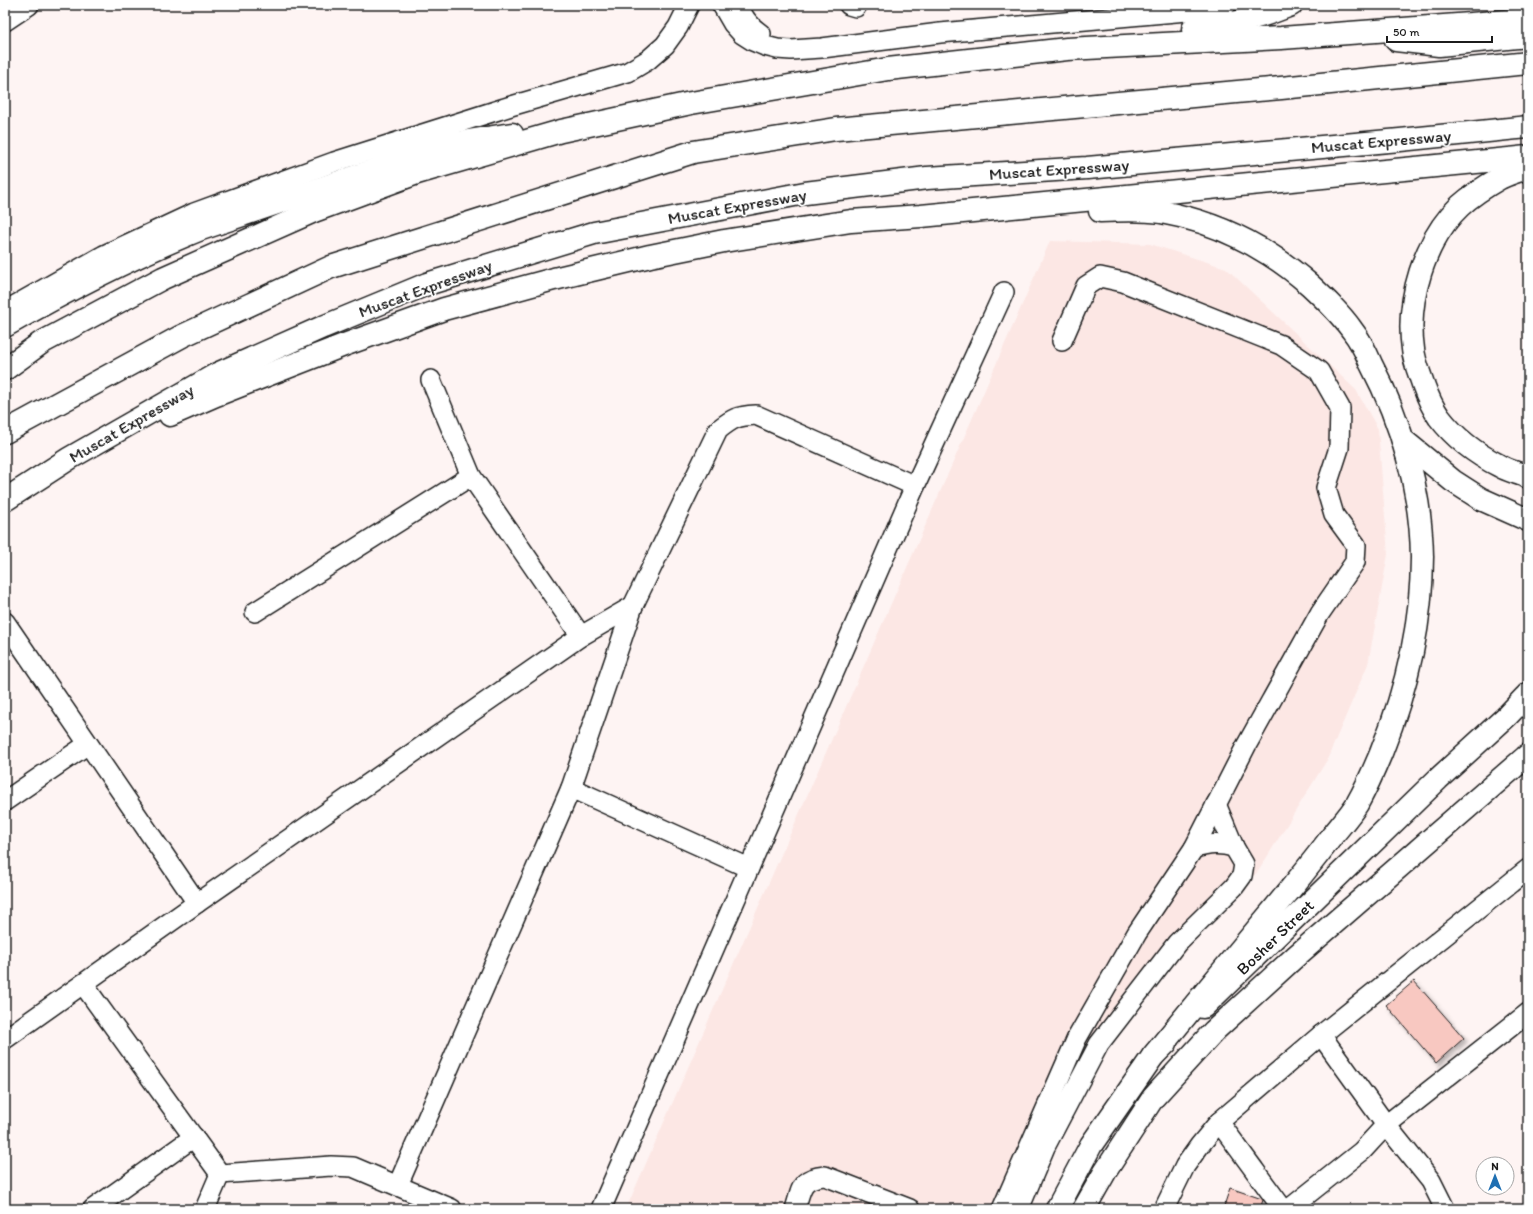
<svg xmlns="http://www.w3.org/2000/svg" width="1533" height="1214" font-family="Itim,sans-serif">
<defs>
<filter id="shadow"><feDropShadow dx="3.5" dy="3.5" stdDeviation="2" flood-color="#0004"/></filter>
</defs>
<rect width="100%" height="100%" fill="#fef4f3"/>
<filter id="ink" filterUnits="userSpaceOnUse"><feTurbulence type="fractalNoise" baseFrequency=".025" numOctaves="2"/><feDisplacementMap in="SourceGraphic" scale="8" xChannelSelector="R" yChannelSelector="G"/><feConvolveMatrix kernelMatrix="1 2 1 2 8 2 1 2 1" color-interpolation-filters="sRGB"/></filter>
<g filter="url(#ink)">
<!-- built -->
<polygon fill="#fce7e4" points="1050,241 1150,244 1226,268 1356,390 1378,429 1388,554 1368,664 1327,760 1259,870 1114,1030 1023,1209 626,1209"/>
<!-- building -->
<g fill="#f8c8c1" stroke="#1c1c1c" filter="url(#shadow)">
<polygon points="1414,981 1464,1038 1436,1063 1386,1005"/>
<polygon points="1230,1188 1262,1199 1263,1200 1260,1209 1223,1209"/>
</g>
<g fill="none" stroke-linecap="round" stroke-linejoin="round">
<!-- minor casing -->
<g stroke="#1c1c1c" stroke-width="22">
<g id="minor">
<polyline points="722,5 733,24 742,34 753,41 765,46 777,49 791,50 822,48 940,33 1198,10 1226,5"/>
<path d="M739,5C742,18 751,27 761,34"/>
<polyline points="849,5 856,7"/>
<polyline points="5,21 29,5"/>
<polyline points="5,311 104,255 194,213 334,162 511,106 628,72 648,60 665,45 678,27 689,5"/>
<polyline points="431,380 471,476 581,636 633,606"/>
<polyline points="255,612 471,476"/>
<polyline points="5,622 197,903 5,1039"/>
<path d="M571,788L633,606L718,430C733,418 737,416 756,415L915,486"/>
<polyline points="5,801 88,744"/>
<path d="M1194,848C1210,844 1218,843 1234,847"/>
<polyline points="197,903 581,636"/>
<polyline points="83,984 220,1174"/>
<polyline points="1321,1035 1386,1125 1528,1013"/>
<polyline points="1219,1122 1283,1209"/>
<polyline points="220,1174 331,1166 353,1167 452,1209"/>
<polyline points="398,1185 571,788 749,868"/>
<polyline points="93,1209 194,1137"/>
<polyline points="205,1209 220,1174"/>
<polyline points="601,1209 915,486 1004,292"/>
<path d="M795,1209C802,1188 800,1178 825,1176L910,1209"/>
<polyline points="1002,1209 1077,1038 1137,933 1194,848 1246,746 1320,613 1355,562 1356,545 1334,515 1326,488 1339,448 1340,408 1319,371 1281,345 1123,282 1100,277 1086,286 1062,341"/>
<polyline points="1019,1209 1045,1147 1099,1044 1177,943 1234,887 1242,876 1244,864 1234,847 1216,804"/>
<polyline points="1164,1209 1185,1166 1200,1145 1219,1122 1321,1035 1528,869"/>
<polyline points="1289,1209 1362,1151 1386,1125 1431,1181 1445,1209"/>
</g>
</g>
<!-- major casing -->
<g stroke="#1c1c1c" stroke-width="25">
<g id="major">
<polyline points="1203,1007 1438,779 1507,716 1528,694"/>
<polyline points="1057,1209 1091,1145 1153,1056 1166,1043"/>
<polyline points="1084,1209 1105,1172 1153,1098 1214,1031 1295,957 1528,755"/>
</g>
</g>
<!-- highway casing -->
<g stroke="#1c1c1c" stroke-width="25">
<g id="highway">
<path d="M1193,29C1228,26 1259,18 1291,5"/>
<polyline points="1396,40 1439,45 1528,36"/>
<path d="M1528,167C1519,171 1508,174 1500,178C1486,186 1471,196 1460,206C1424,240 1406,301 1413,349C1414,361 1419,372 1423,384C1427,395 1432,407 1439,417C1455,438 1476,454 1500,466C1508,471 1519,473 1528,477"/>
<path d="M1100,211C1120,210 1141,209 1161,212C1217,222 1268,248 1310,285C1325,299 1340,313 1352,330C1360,340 1366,352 1371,364C1402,423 1421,490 1422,557C1422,624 1406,691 1381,753C1374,770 1366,788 1357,804C1350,815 1341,825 1333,835C1314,860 1294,885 1274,909C1233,958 1193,1007 1153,1056"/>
<path d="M5,326C69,289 132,257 201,229L445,146L468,141L512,134"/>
<polyline points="5,369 41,343 163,278 314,211 417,173 561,131 691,103 888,69 1067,49 1281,38 1471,24 1528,19"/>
<polyline points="170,415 216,395 344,345 444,309 554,279 650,256 724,241 851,221 921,216 1528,157"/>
<polyline points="5,432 182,336 331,267 693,152 836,129 1281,88 1528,63"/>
<polyline points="1403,440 1453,481 1481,499 1528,520"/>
<polyline points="5,500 70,458 217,374 323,327 427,284 594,233 805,193 927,178 1087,168 1400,140 1528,127"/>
</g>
</g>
<!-- minor -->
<use href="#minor" stroke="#fff" stroke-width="19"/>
<!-- major -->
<use href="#major" stroke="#fff" stroke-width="22"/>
<!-- highway -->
<use href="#highway" stroke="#fff" stroke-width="22"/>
</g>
</g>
<g text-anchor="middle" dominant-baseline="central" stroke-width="3.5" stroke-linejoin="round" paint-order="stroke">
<!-- street labels -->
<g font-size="17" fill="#1c1c1c" stroke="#fff">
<text transform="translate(1381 141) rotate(-5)">Muscat Expressway</text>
<text transform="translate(1059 169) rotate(-4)">Muscat Expressway</text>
<text transform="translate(737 206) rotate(-10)">Muscat Expressway</text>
<text transform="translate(425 288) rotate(-20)">Muscat Expressway</text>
<text transform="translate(131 423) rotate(-30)">Muscat Expressway</text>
<text transform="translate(1275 937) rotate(-44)">Bosher Street</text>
</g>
</g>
<!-- margin -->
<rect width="1533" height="1214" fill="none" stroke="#fff" stroke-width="20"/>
<rect x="10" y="10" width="1513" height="1194" fill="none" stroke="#1c1c1c" stroke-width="1.5" filter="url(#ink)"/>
<!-- north arrow -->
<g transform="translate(1495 1176)"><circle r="19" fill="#ffffff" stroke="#a4a4a4"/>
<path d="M0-3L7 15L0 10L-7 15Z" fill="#1f6fb2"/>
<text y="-6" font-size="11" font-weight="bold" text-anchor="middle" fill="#1c1c1c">N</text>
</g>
<!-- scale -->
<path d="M1387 36v6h105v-6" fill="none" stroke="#1c1c1c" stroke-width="2"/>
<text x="1393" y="36" font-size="12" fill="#1c1c1c" stroke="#ffffff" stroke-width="3" paint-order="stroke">50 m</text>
</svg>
